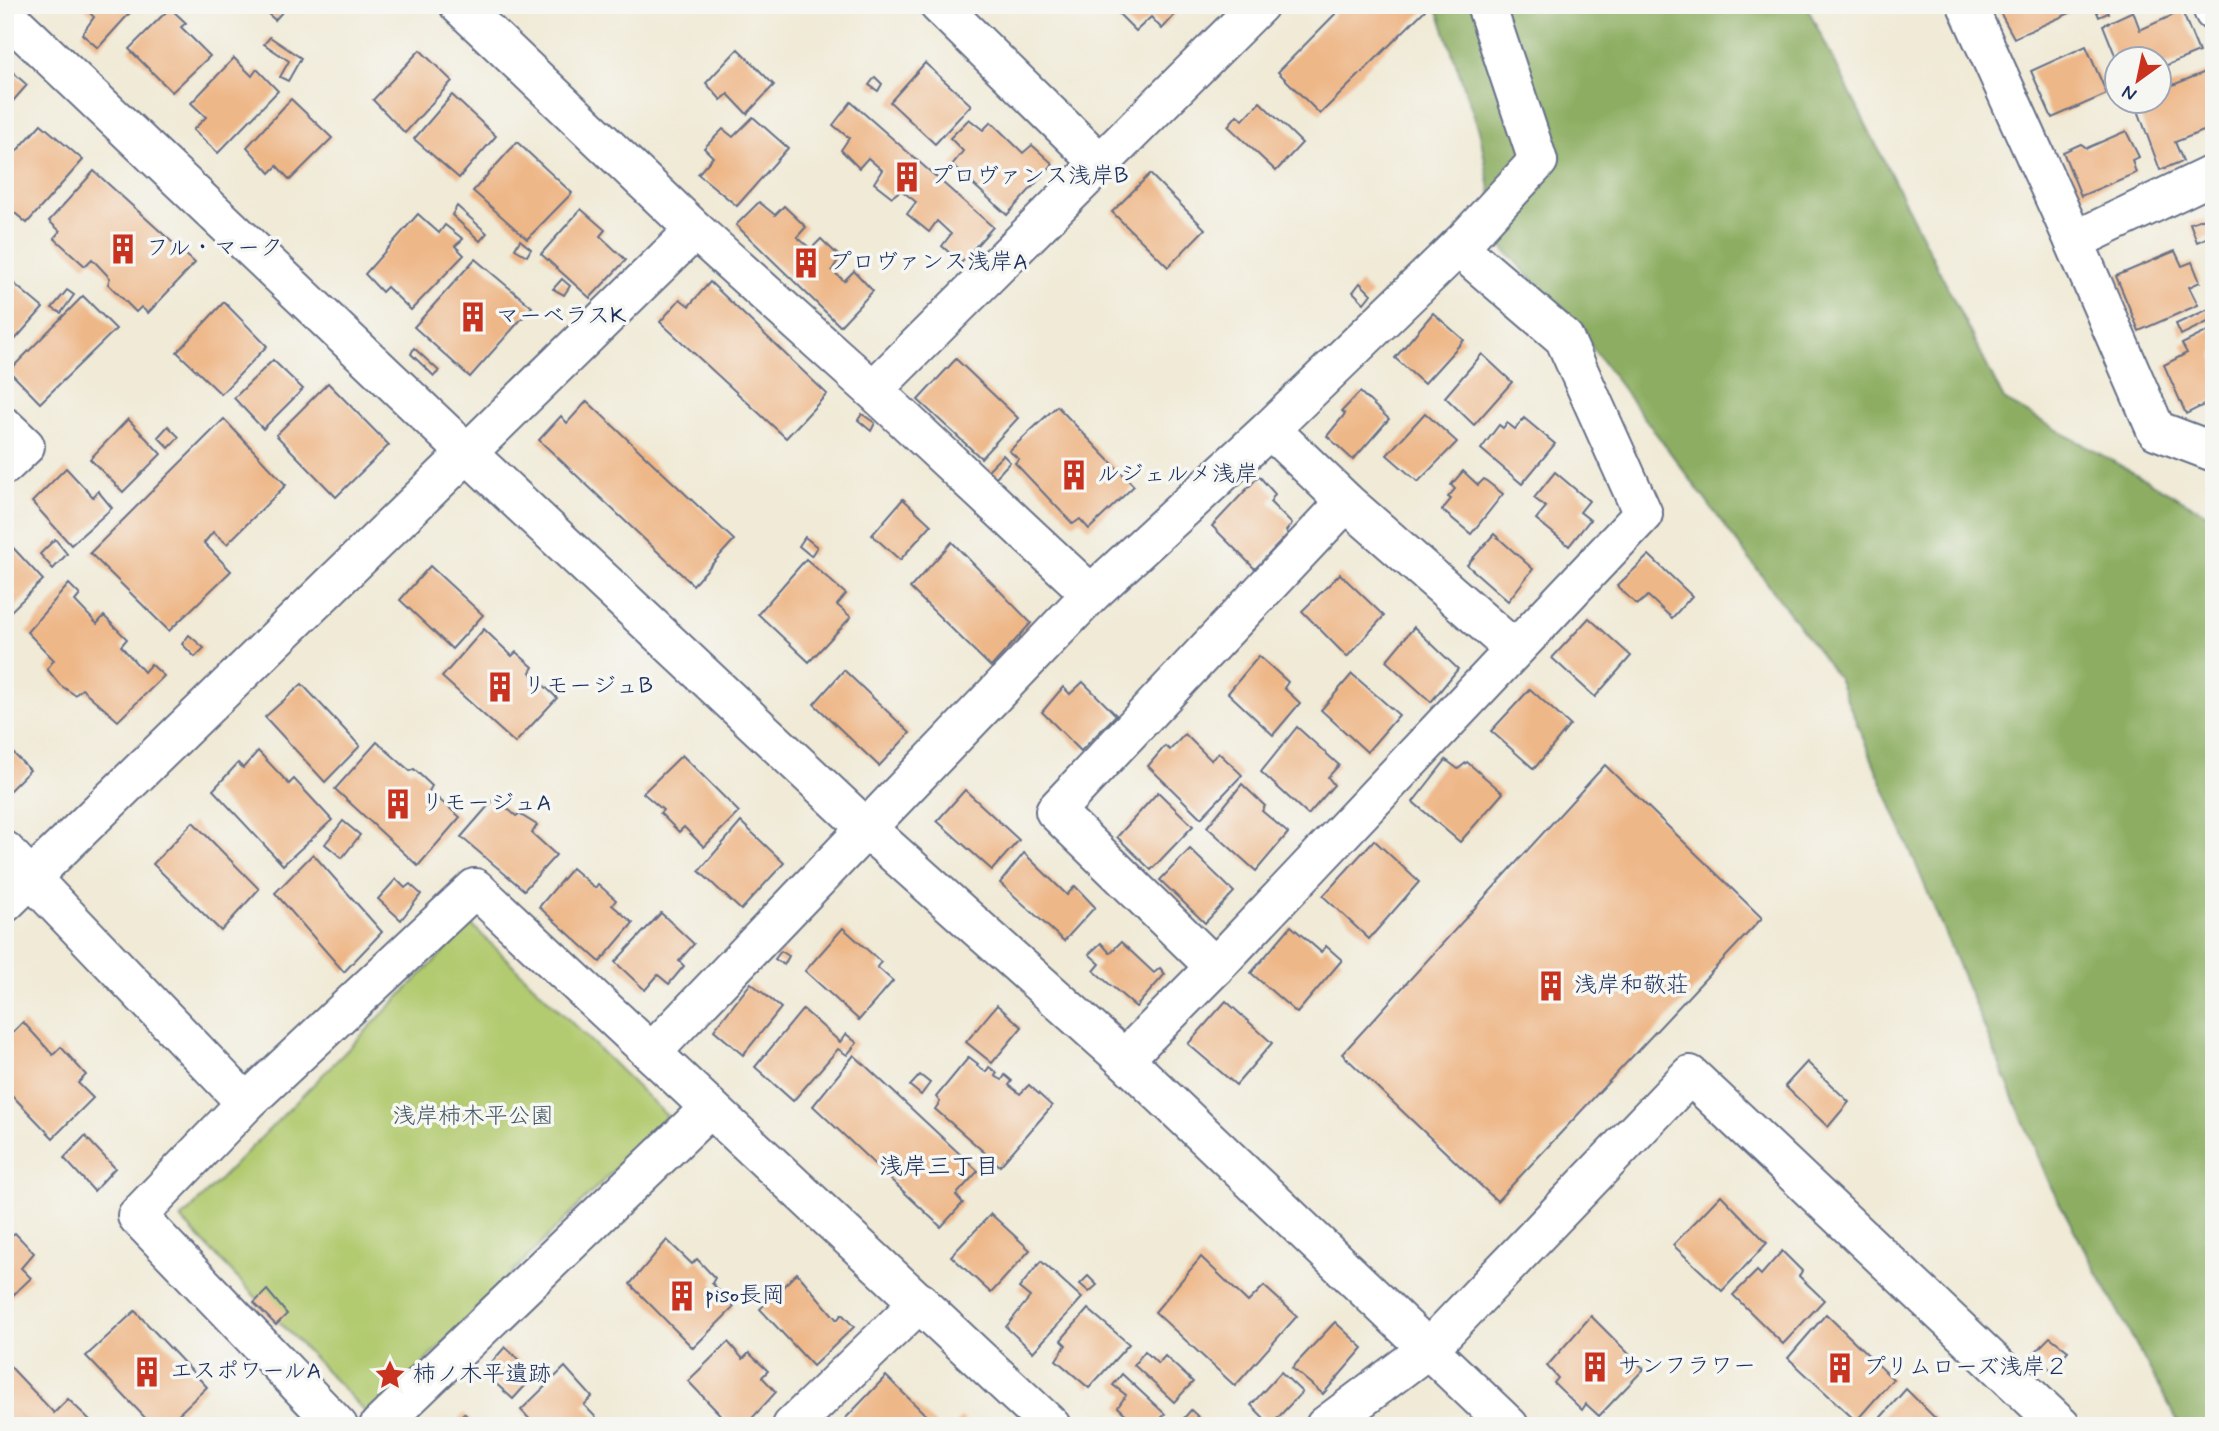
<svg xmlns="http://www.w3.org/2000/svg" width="2219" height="1431" font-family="Mynerve,'Klee One',sans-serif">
<rect width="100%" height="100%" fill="#f6f6f2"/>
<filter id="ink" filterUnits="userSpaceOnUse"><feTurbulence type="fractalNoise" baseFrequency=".0143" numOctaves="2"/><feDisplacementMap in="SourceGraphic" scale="14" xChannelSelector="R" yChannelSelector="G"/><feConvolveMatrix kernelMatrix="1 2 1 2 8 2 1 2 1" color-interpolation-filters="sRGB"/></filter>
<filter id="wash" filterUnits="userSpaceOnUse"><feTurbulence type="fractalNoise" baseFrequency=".00686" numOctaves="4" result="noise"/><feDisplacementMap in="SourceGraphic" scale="28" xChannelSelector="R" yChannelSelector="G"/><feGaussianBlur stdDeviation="1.57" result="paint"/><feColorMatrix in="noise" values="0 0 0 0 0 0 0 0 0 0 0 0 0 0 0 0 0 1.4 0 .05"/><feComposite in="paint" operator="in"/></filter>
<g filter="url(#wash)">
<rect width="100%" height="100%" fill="#f0ead6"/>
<!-- green -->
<polygon fill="#b2ca6f" stroke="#667c66" stroke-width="2" points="471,924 667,1116 370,1417 181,1219"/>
<!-- forest -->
<polygon fill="#8dae62" stroke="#546e60" stroke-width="2" points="1436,5 1806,5 2004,400 2214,518 2214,1426 2180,1426 2051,1187 1838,678 1576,326 1500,245 1480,133"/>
<g id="blocks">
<!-- building -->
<g fill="#eeb788">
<polygon points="82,5 137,5 98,48 82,34 94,17"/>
<polygon points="258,5 276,5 283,11 275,20"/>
<polygon points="1126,5 1178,5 1181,8 1162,29 1151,17 1136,31 1118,13"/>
<polygon points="1344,5 1420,5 1425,10 1320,114 1278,72"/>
<polygon points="1996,5 2078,5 2079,9 2014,38"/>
<polygon points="2094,5 2105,5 2108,13 2099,17"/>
<polygon points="170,8 186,23 181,27 210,56 172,92 129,49"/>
<polygon points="2133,11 2140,30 2182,11 2199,52 2160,68 2160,60 2117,60 2103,25"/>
<polygon points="270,37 301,58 288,81 280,77 289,61 264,44"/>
<polygon points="2086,46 2107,94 2052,118 2031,71"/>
<polygon points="738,49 774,85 747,114 728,94 721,100 706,83"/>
<polygon points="420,50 452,81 405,133 373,100"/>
<polygon points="234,58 252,76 257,69 278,91 218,153 193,130 206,117 191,103"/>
<polygon points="925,63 971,105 935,144 890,102"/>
<polygon points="5,65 27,85 5,110"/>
<polygon points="2208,71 2214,85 2214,127 2175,142 2183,161 2160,170 2135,102 2160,102 2160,90"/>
<polygon points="875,77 882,84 878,91 869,85"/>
<polygon points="452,95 496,136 459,178 414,139"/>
<polygon points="291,99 332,138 290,180 277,166 270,173 247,147"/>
<polygon points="851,102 993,227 961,263 942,246 951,234 937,221 929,232 907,214 916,202 901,190 892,197 874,183 882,170 868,158 859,168 841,150 849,138 833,125"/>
<polygon points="1260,102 1302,143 1276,171 1228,126 1237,115 1243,120"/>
<polygon points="753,117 788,148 737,206 698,174 713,157 704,148 723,129 733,137"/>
<polygon points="969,119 983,130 991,122 1023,153 1032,145 1053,164 1007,215 952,165 963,151 950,138"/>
<polygon points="41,124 83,160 27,223 5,205 5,164"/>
<polygon points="2126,131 2139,157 2132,160 2136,173 2081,196 2063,152 2081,144 2087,148"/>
<polygon points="517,142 572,193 527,239 473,191"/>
<polygon points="94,171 195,263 148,313 141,307 136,312 108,284 110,278 92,259 85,266 54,238 60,231 49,221"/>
<polygon points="1150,174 1205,229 1168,267 1112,212"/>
<polygon points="759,202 775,215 784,206 806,227 797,237 811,249 821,239 840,257 832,270 844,281 854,271 873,291 840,326 736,225"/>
<polygon points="457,206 487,233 480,241 452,215"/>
<polygon points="581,209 605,230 600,236 626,260 590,298 541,254"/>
<polygon points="418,214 439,233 445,225 463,239 455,246 464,255 411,310 387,287 382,292 365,274"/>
<polygon points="2205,218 2211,236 2197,242 2190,223"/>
<polygon points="520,240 531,249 527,256 515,249"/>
<polygon points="2175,251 2182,266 2192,262 2200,282 2189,287 2198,305 2139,331 2116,276"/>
<polygon points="475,259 532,307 470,377 414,327"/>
<polygon points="5,276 43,308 5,351"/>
<polygon points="562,279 570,286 564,295 553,289"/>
<polygon points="710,282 827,394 786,438 660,322 680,299 689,306"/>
<polygon points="1360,283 1371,294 1364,303 1353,292"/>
<polygon points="67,290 74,295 61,313 52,308"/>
<polygon points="83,296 116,329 40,403 9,371"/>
<polygon points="224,302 267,346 221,394 177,352"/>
<polygon points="2211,308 2214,319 2181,335 2176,324"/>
<polygon points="1433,313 1464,340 1424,384 1395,358"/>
<polygon points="2214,328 2214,400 2186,414 2164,365 2187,353 2182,344"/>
<polygon points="414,348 439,371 434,376 411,354"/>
<polygon points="1482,354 1512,382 1474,425 1445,397"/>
<polygon points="956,359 1018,418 981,458 918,400"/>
<polygon points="273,360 303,389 263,429 234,398"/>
<polygon points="328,383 389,445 336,497 276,435"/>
<polygon points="1360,392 1389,419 1353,460 1327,436 1345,414 1342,411"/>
<polygon points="587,401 734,540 693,585 539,440 561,416 567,423"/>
<polygon points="1057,406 1134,486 1089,529 1080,519 1073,524 1015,463 1019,459 1009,451"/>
<polygon points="1425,413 1457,442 1418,482 1387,455"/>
<polygon points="862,414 875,423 871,431 858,420"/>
<polygon points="1524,418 1555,444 1522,484 1481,449 1499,425 1503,428 1507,423 1515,429"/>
<polygon points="128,419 161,454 123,492 90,459"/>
<polygon points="224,419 286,485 227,544 213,532 204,543 231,571 169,631 90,553"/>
<polygon points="168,426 179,437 169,448 158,437"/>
<polygon points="1003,455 1010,462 996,477 988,470"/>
<polygon points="66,468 93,497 98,491 112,508 71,545 32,502"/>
<polygon points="1463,471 1478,485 1484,479 1503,494 1471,534 1442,510 1451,499 1448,497 1455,489 1451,485"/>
<polygon points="1555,472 1589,501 1580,512 1590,520 1569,546 1536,519 1546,507 1534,498"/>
<polygon points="1259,476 1275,494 1270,502 1292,524 1286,531 1288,534 1255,569 1212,526"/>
<polygon points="903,499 931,525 900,560 872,535"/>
<polygon points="1494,534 1533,569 1508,601 1467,565"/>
<polygon points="805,537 817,547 811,556 799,546"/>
<polygon points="5,539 43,580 10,612 5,608"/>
<polygon points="55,539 67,554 53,569 40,554"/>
<polygon points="952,542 1031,623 991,667 910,588"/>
<polygon points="1649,555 1692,596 1672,618 1648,596 1637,605 1617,586"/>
<polygon points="806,559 846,594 837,605 851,617 809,662 758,614"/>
<polygon points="430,566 483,615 452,649 400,600"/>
<polygon points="1340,574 1384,616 1347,657 1302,611"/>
<polygon points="69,584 80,595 75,601 97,624 104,616 127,639 121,646 144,672 151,664 164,676 118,721 82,689 75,695 60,685 47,669 54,660 27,632"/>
<polygon points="1589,618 1631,656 1595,697 1552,658"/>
<polygon points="1414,627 1458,669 1431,702 1386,661"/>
<polygon points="484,629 512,656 516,652 533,667 530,672 557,698 515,743 442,677"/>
<polygon points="189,635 204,648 195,657 182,644"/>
<polygon points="1259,656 1288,682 1284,688 1300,703 1273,735 1228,693"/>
<polygon points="844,670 910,733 879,766 814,704"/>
<polygon points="1352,674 1399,715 1367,752 1321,710"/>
<polygon points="1083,682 1116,715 1081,751 1042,712 1063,687 1070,694"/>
<polygon points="302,684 360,746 325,782 265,717"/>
<polygon points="1530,689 1570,725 1534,769 1491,731"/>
<polygon points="1297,727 1339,765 1328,777 1334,785 1308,815 1261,772"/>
<polygon points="1185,734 1211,760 1219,753 1242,775 1201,818 1148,766 1165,746 1170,750"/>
<polygon points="377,742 410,771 414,769 432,786 429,791 460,817 418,866 335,789"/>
<polygon points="5,745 30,770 5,795"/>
<polygon points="258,751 289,784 294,779 332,820 283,865 213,790 238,763 243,768"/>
<polygon points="682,755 739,812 704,847 684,827 679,832 660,813 663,810 643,793"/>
<polygon points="1446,760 1458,769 1467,762 1503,793 1460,842 1413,802"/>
<polygon points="1605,765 1762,918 1497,1201 1342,1054"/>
<polygon points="1242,784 1265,806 1262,811 1288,833 1256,871 1207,827"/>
<polygon points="965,790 1019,840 992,870 937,821"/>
<polygon points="1158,792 1193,826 1151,870 1117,837"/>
<polygon points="495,798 516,816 519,814 537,825 532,833 556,855 524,890 461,837"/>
<polygon points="343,821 360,835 342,858 325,844"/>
<polygon points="193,822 259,889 221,931 153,864"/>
<polygon points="741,822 784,863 741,910 699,871"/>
<polygon points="1374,840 1419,882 1369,939 1323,896"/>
<polygon points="1190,849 1234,892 1205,923 1160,880"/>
<polygon points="1024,853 1067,895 1075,886 1095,907 1064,941 1000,883"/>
<polygon points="313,854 382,932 344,972 275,893"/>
<polygon points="572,868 595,888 598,884 616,900 612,905 633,923 600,962 539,907"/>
<polygon points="396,879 405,888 410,884 421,894 401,920 378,899"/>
<polygon points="661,913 694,944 679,961 684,966 669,984 658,975 645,990 615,962"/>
<polygon points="1291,926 1321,952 1326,946 1342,960 1297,1013 1251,973"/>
<polygon points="843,928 881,962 877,967 893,981 859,1020 805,971"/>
<polygon points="1121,942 1154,973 1160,968 1165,974 1136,1007 1094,971 1100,964 1089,954 1101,943 1110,953"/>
<polygon points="781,951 789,956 784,965 775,959"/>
<polygon points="751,983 781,1008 743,1055 714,1030"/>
<polygon points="1226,1001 1272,1043 1236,1085 1188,1044"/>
<polygon points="997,1005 1022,1027 992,1063 966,1042"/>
<polygon points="803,1009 840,1042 846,1034 857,1043 847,1055 838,1049 793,1101 755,1067"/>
<polygon points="23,1022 53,1055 61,1047 86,1075 78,1083 93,1098 53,1138 5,1088 5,1040"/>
<polygon points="854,1055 978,1171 956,1195 963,1203 941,1227 813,1106"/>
<polygon points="969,1057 978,1064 977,1066 986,1072 989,1067 997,1073 995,1076 1002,1080 1005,1075 1012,1081 1009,1085 1020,1094 1029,1085 1052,1106 1000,1166 935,1109 940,1102 936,1097"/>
<polygon points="1807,1062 1849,1102 1828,1127 1785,1086"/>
<polygon points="920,1075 930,1083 921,1095 910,1086"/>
<polygon points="85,1136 115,1168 94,1191 64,1158"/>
<polygon points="1721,1195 1767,1243 1722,1291 1673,1245"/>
<polygon points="991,1214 1030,1250 991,1293 951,1256"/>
<polygon points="5,1233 9,1237 15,1233 34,1253 21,1268 31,1278 5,1303"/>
<polygon points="667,1240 692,1264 697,1259 715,1278 712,1283 734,1307 693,1348 630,1284"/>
<polygon points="1782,1251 1802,1271 1799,1276 1824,1300 1783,1344 1733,1295 1757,1271 1761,1275"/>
<polygon points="1201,1257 1248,1302 1264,1286 1297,1316 1235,1386 1155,1312"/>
<polygon points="1041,1261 1082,1298 1033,1352 1006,1327 1030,1297 1019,1288"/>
<polygon points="797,1273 837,1320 842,1314 854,1327 813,1366 760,1309"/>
<polygon points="1088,1276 1097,1285 1089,1292 1080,1284"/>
<polygon points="267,1290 287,1314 276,1325 254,1303"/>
<polygon points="1088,1309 1129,1344 1089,1388 1056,1360 1066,1345 1061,1340"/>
<polygon points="135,1311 207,1387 166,1426 153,1426 86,1356"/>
<polygon points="1826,1314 1893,1379 1856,1421 1788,1358"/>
<polygon points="1591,1316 1644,1369 1599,1416 1586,1404 1582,1410 1554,1383 1558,1378 1547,1366"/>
<polygon points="1335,1322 1363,1348 1323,1394 1292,1368"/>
<polygon points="2050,1337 2068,1351 2051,1370 2033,1354"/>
<polygon points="728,1342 743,1359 749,1353 768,1371 762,1377 776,1392 745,1426 731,1426 688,1381"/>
<polygon points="505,1347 535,1375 513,1399 483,1372"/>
<polygon points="1145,1351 1158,1364 1165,1356 1193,1382 1174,1402 1134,1365"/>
<polygon points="5,1361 54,1413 68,1399 90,1420 85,1426 5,1426"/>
<polygon points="565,1367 592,1397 584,1405 604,1426 536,1426 521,1410"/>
<polygon points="1281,1372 1302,1392 1271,1425 1251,1405"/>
<polygon points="1122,1374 1165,1414 1154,1426 1138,1426 1118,1407 1126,1395 1113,1385"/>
<polygon points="886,1376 937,1426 844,1426 841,1423"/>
<polygon points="1906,1389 1943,1426 1873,1426"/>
<polygon points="1191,1410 1208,1426 1177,1426"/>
<polygon points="464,1413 476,1426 451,1426"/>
<polygon points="961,1417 965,1420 962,1426 955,1426"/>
</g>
</g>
</g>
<g filter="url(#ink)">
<use href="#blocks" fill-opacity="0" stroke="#667088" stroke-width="2"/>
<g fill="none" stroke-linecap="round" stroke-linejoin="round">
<!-- minor casing -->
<g stroke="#667088" stroke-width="42">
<g id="minor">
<polyline points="459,5 695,230 873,390 1091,594"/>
<polyline points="939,5 1099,162"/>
<polyline points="1967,5 2074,241 2156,430 2214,452"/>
<polyline points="2211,5 2214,12"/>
<polyline points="5,14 467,453 695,230"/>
<polyline points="2074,241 2214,174"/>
<polyline points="873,390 1259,5"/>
<polyline points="5,427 25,446 5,465"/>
<polyline points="1270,429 1346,502 1514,649"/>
<polyline points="5,851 246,1103"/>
<polyline points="1215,967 1055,811 1346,502"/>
<polyline points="652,1052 1091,594 1270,429 1465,240 1538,161 1486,5"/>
<polyline points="1124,1059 1215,967 1643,514 1564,338 1458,247"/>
<polyline points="338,1426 137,1216 246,1103 475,888 1051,1426"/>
<polyline points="379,1426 709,1109"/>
<polyline points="792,1426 920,1302"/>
<polyline points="1325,1426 1429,1348 1690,1075 2061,1426"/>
</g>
</g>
<!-- tertiary casing -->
<g stroke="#667088" stroke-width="42">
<polyline id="tertiary" points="5,903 467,453 866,828 1124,1059 1509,1426"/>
</g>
<!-- minor -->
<use href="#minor" stroke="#fff" stroke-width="38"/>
<!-- tertiary -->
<use href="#tertiary" stroke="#fff" stroke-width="38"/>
</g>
</g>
<!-- icons -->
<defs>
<g id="building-bare" transform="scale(2.415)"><path d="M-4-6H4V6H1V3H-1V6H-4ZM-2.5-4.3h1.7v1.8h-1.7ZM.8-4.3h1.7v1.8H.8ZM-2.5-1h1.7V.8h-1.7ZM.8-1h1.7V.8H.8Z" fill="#c8321e" stroke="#f6f6f2" stroke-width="2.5" paint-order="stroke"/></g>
<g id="sight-bare" transform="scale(2.415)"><path d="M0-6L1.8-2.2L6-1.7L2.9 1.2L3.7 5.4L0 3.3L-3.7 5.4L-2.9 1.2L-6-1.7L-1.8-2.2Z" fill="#c8321e" stroke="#f6f6f2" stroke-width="2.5" paint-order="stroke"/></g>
</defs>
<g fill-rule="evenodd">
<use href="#building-bare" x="907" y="177"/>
<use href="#building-bare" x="123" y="249"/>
<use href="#building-bare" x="806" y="263"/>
<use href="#building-bare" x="473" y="317"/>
<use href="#building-bare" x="1074" y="475"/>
<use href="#building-bare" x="500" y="687"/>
<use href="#building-bare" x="398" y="804"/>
<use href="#building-bare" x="1551" y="986"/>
<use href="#building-bare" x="682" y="1296"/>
<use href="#building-bare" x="1595" y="1367"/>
<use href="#building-bare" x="1840" y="1368"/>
<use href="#building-bare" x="147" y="1372"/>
<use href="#sight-bare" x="390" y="1375"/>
</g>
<g text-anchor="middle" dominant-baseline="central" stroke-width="7" stroke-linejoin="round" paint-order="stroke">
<!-- poi labels -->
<g font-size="23" fill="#1b2f5e" stroke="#f6f6f2" text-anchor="start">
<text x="930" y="177">プロヴァンス浅岸B</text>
<text x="146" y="249">フル・マーク</text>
<text x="829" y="263">プロヴァンス浅岸A</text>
<text x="496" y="317">マーベラスK</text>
<text x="1097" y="475">ルジェルメ浅岸</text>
<text x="523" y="687">リモージュB</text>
<text x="421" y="804">リモージュA</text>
<text x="1574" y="986">浅岸和敬荘</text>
<text x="705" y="1296">piso長岡</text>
<text x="1618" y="1367">サンフラワー</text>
<text x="1863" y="1368">プリムローズ浅岸２</text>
<text x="170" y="1372">エスポワールA</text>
<text x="413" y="1375">柿ノ木平遺跡</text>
</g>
<!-- park labels -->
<g font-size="23" fill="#415662" stroke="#f6f6f2">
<text x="473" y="1117">浅岸柿木平公園</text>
</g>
<!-- neighbourhood labels -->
<g font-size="24" fill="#1b2f5e" stroke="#f6f6f2">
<text x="939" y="1167">浅岸三丁目</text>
</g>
</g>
<!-- margin -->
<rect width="2219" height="1431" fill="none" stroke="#f6f6f2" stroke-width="28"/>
<!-- north arrow -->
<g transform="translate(2138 80) rotate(213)"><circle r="33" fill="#f6f6f2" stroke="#9ea6b7" stroke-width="2"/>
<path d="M0-5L12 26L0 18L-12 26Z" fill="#c8321e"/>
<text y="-10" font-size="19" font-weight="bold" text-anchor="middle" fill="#1b2f5e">N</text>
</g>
</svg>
